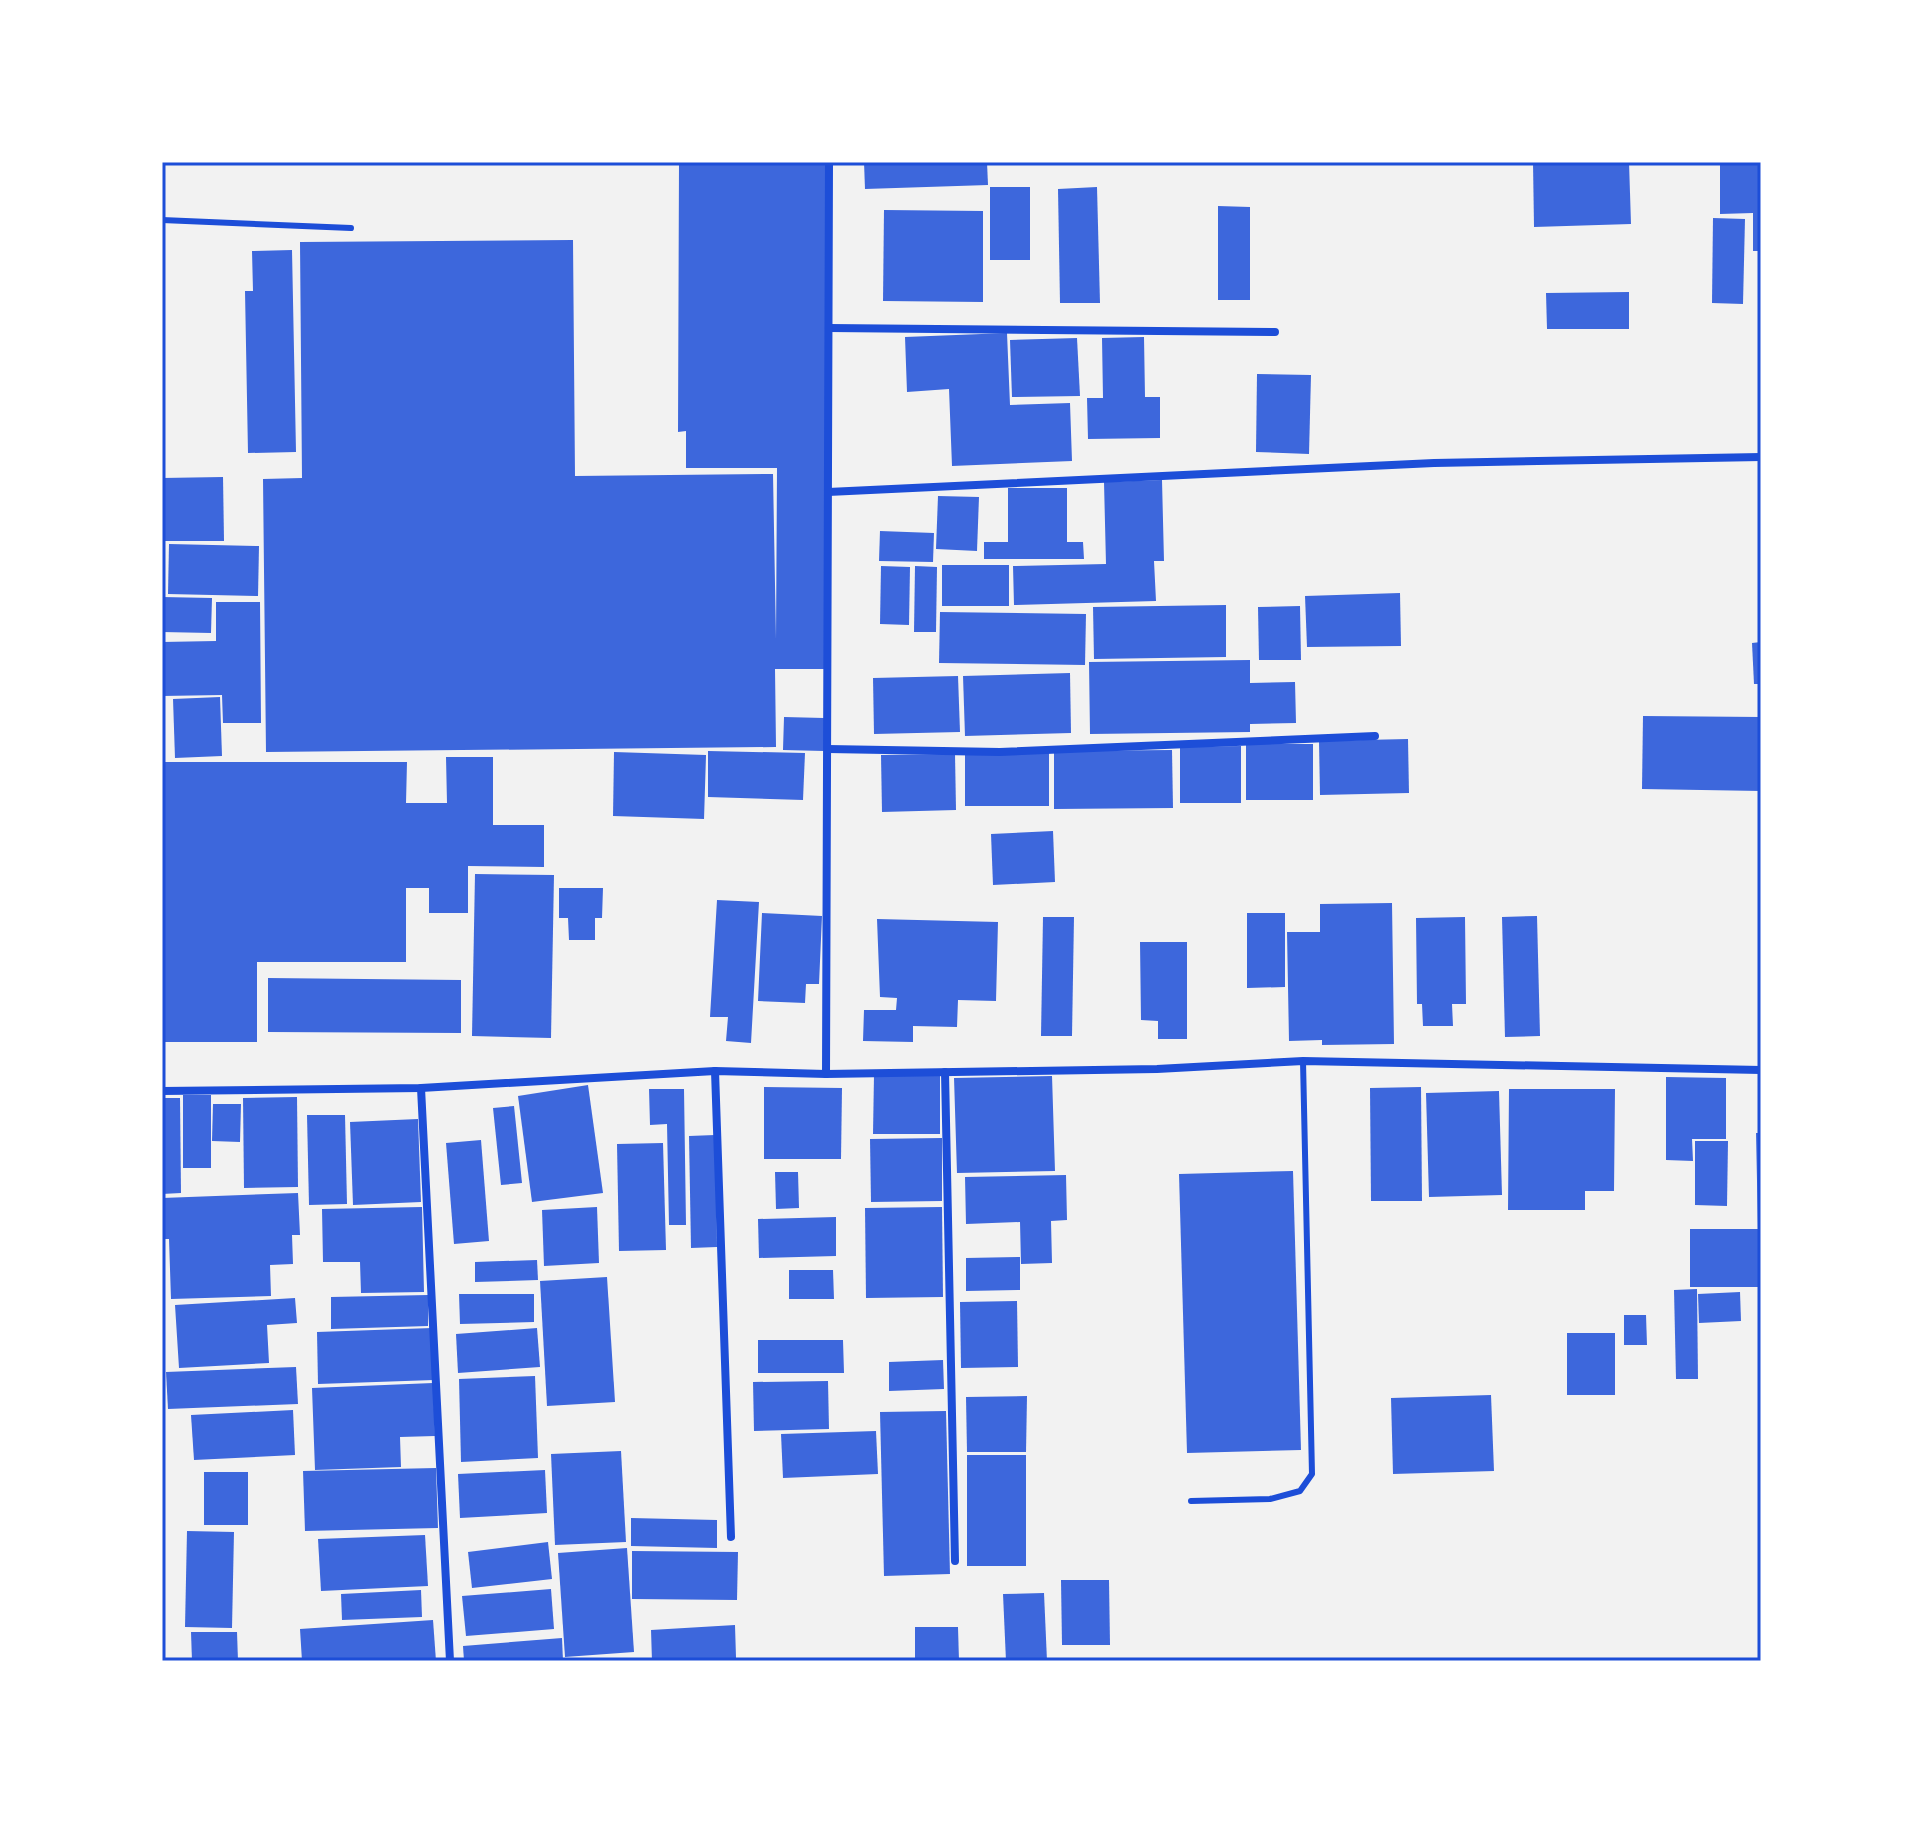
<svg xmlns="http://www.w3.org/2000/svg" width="1923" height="1823" font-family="'Fira Sans Condensed',sans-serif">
<rect width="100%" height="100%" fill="#f2f2f2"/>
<!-- building -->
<g fill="#3d67dc">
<polygon points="679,162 828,162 826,669 775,669 776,747 266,752 263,479 302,478 300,242 573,240 575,476 773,474 776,639 777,468 686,468 686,431 678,432"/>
<polygon points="864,162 987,162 988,185 865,189"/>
<polygon points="1533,162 1629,162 1631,224 1534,227"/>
<polygon points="1720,162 1761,162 1761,251 1753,251 1753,213 1720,214"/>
<rect x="990" y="187" width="40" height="73"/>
<polygon points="1097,187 1100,303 1060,303 1058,189"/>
<polygon points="1218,206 1250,207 1250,300 1218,300"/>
<polygon points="884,210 983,211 983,302 883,301"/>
<polygon points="1713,218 1745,219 1743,304 1712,303"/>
<polygon points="292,250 296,452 248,453 245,291 253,291 252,251"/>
<polygon points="1629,292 1629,329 1547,329 1546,293"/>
<polygon points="1007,333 1010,405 1070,403 1072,461 952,466 949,389 907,392 905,337"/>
<polygon points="1144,337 1145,397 1160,397 1160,438 1088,439 1087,398 1103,398 1102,338"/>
<polygon points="1077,338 1080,396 1012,397 1010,340"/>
<polygon points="1257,374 1311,375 1309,454 1256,452"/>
<polygon points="223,477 224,541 162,541 162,478"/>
<polygon points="1162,480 1164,561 1154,561 1156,601 1014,605 1013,566 1106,564 1104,482"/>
<polygon points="1008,488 1067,488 1067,542 1083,542 1084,559 984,559 984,542 1008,542"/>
<polygon points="938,496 979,497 977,551 936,549"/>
<polygon points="880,531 934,533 933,562 879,561"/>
<polygon points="169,544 259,546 258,596 168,594"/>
<rect x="942" y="565" width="67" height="41"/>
<polygon points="881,566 910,567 909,625 880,624"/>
<polygon points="915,566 937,567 936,632 914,632"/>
<polygon points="1400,593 1401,646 1307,647 1305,596"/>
<polygon points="162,597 212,598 211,633 162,632"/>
<polygon points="216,602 260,602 261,723 223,723 222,695 162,696 162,642 216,641"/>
<polygon points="1226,605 1226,657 1094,659 1093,607"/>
<polygon points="1300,606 1301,660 1259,660 1258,607"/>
<polygon points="940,612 1086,614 1085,665 939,663"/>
<polygon points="1761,642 1761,684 1754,684 1752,643"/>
<polygon points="1250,660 1250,683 1295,682 1296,723 1250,724 1250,732 1090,734 1089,662"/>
<polygon points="1070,673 1071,733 965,736 963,676"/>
<polygon points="958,676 960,732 874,734 873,678"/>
<polygon points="220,697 222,756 175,758 173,699"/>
<polygon points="1643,716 1761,717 1761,791 1642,789"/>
<polygon points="784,717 824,718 824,751 783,750"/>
<polygon points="1408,739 1409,793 1320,795 1319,741"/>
<rect x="1246" y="744" width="67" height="56"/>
<polygon points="1241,746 1241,803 1180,803 1180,747"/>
<polygon points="1172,750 1173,808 1054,809 1054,751"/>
<polygon points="708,751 805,753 803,800 708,797"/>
<polygon points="614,752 706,755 704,819 613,816"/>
<polygon points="1049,753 1049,806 965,806 965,754"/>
<polygon points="955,754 956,810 882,812 881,755"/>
<polygon points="446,757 493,757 493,825 544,825 544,867 468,866 468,913 429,913 429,888 406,888 406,962 257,962 257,1042 162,1042 162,762 407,762 406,803 447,803"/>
<polygon points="1053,831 1055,882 993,885 991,834"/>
<polygon points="475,874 554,875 551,1038 472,1036"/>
<polygon points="559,888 603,888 602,918 595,918 595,940 569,940 568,918 559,918"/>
<polygon points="717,900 759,902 751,1043 726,1041 728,1017 710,1017"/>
<polygon points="1392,903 1394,1044 1322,1045 1322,1040 1289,1041 1287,932 1320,932 1320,904"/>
<polygon points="762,913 822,916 819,984 806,984 805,1003 758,1001"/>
<polygon points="1247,913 1285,913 1285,987 1247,988"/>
<polygon points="1537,916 1540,1036 1505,1037 1502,917"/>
<polygon points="1043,917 1074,917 1072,1036 1041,1036"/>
<polygon points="1465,917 1466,1004 1452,1004 1453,1026 1423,1026 1422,1004 1417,1004 1416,918"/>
<polygon points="877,919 998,922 996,1001 958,1000 957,1027 913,1026 913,1042 863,1041 864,1010 896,1010 897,998 880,997"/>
<polygon points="1140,942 1187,942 1187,1039 1158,1039 1158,1021 1141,1020"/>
<polygon points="268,978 461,980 461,1033 268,1032"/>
<polygon points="874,1075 940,1075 940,1134 873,1134"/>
<polygon points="1052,1076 1055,1171 957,1173 954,1078"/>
<polygon points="1666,1077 1726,1078 1726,1139 1692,1139 1693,1161 1666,1160"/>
<polygon points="588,1085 603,1193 532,1202 518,1096"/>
<polygon points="764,1087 842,1088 841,1159 764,1159"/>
<polygon points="1421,1087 1422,1201 1371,1201 1370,1088"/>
<polygon points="649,1089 684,1089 686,1225 669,1225 667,1124 650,1125"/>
<polygon points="1509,1089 1615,1089 1614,1191 1585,1191 1585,1210 1508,1210"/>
<polygon points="1499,1091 1502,1195 1429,1197 1426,1093"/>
<rect x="183" y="1095" width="28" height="73"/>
<polygon points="297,1097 298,1187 244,1188 243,1098"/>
<polygon points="162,1098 180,1098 181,1193 162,1194"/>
<polygon points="213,1104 241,1104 240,1142 212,1141"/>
<polygon points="514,1106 522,1183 501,1185 493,1108"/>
<polygon points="307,1115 345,1115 347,1204 309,1205"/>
<polygon points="418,1119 421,1202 353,1205 350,1122"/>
<polygon points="1756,1133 1761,1133 1761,1287 1690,1287 1690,1229 1758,1229"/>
<polygon points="715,1135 717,1247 691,1248 689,1136"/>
<polygon points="942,1138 942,1201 871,1202 870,1139"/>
<polygon points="481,1140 489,1241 454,1244 446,1143"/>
<polygon points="1695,1141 1728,1141 1727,1206 1695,1205"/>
<polygon points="663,1143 666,1250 619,1251 617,1144"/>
<polygon points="1293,1171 1301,1450 1187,1453 1179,1174"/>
<polygon points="775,1172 798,1172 799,1208 776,1209"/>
<polygon points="1066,1175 1067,1220 1051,1221 1052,1263 1021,1264 1020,1222 966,1224 965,1177"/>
<polygon points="298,1193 300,1235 292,1235 293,1264 270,1265 271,1296 171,1299 169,1239 162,1239 162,1198"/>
<polygon points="422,1207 424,1292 361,1293 360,1262 323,1262 322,1209"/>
<polygon points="597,1207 599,1263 544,1266 542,1210"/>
<polygon points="942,1207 943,1297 866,1298 865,1208"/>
<polygon points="836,1217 836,1256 759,1258 758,1219"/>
<polygon points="1020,1257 1020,1290 966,1291 966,1258"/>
<polygon points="537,1260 538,1280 475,1282 475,1262"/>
<polygon points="789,1270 833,1270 834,1299 789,1299"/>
<polygon points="607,1277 615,1402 547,1406 540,1281"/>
<polygon points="1697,1289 1698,1379 1676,1379 1674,1290"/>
<polygon points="1740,1292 1741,1321 1699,1323 1698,1294"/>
<polygon points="459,1294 534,1294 534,1322 460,1324"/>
<polygon points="428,1295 428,1326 331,1329 331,1297"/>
<polygon points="295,1298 297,1323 267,1325 269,1363 179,1368 175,1305"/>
<polygon points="1017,1301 1018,1367 961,1368 960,1302"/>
<polygon points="1624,1315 1646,1315 1647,1345 1624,1345"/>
<polygon points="432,1328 434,1380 318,1384 317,1332"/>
<polygon points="537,1328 540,1367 458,1373 456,1334"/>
<rect x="1567" y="1333" width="48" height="62"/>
<polygon points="758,1340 843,1340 844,1373 758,1373"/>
<polygon points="943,1360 944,1389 889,1391 889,1362"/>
<polygon points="296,1367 298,1404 168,1409 166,1372"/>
<polygon points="535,1376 538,1458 461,1462 459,1379"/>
<polygon points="828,1381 829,1429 754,1431 753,1382"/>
<polygon points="433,1383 435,1436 400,1437 401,1467 315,1470 312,1388"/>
<polygon points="1491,1395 1494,1471 1393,1474 1391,1398"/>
<polygon points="1027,1396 1026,1452 967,1452 966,1397"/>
<polygon points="293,1410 295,1455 194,1460 191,1415"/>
<polygon points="946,1411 950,1574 884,1576 880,1412"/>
<polygon points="876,1431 878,1474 783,1478 781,1434"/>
<polygon points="621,1451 626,1542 555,1545 551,1454"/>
<rect x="967" y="1455" width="59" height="111"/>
<polygon points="436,1468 438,1528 305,1531 303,1471"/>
<polygon points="545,1470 547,1513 460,1518 458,1474"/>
<rect x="204" y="1472" width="44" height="53"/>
<polygon points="631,1518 717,1520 717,1548 631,1546"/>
<polygon points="187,1531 234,1532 232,1628 185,1627"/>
<polygon points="425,1535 428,1586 321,1591 318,1539"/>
<polygon points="548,1542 552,1579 472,1588 468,1552"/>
<polygon points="627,1548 634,1652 565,1657 558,1553"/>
<polygon points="632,1551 738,1552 737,1600 632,1599"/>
<polygon points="1061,1580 1109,1580 1110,1645 1062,1645"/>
<polygon points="551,1589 554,1629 466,1636 462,1596"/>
<polygon points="421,1590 422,1617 342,1620 341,1594"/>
<polygon points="1044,1593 1047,1661 1006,1661 1003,1594"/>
<polygon points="433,1620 436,1661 302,1661 300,1629"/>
<polygon points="735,1625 736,1658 652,1661 651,1630"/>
<polygon points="915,1627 958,1627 959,1661 915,1661"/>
<polygon points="191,1632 237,1632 238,1661 192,1661"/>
<polygon points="562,1638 563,1661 464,1661 463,1646"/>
</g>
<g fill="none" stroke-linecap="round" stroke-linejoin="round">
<!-- service -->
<g stroke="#1d4ed8" stroke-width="6">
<polyline points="162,220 351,228"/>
<polyline points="1191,1501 1270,1499 1300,1491 1312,1474 1303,1061"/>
</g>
<!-- minor -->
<g stroke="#1d4ed8" stroke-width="8">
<polyline points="829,328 1275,332"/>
<polyline points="828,492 1434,463 1761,457"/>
<polyline points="828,749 1000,752 1375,736"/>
<polyline points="715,1071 731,1537"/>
<polyline points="945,1072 955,1561"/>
<polyline points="826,1074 829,162"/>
<polyline points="421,1088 450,1661"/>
<polyline points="162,1091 421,1088 715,1071 826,1074 1157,1069 1303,1061 1761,1070"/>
</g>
</g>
<!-- border -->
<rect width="1923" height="1823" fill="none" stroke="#ffffff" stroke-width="328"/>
<rect x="164" y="164" width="1595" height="1495" fill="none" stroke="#1d4ed8" stroke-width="3"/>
</svg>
